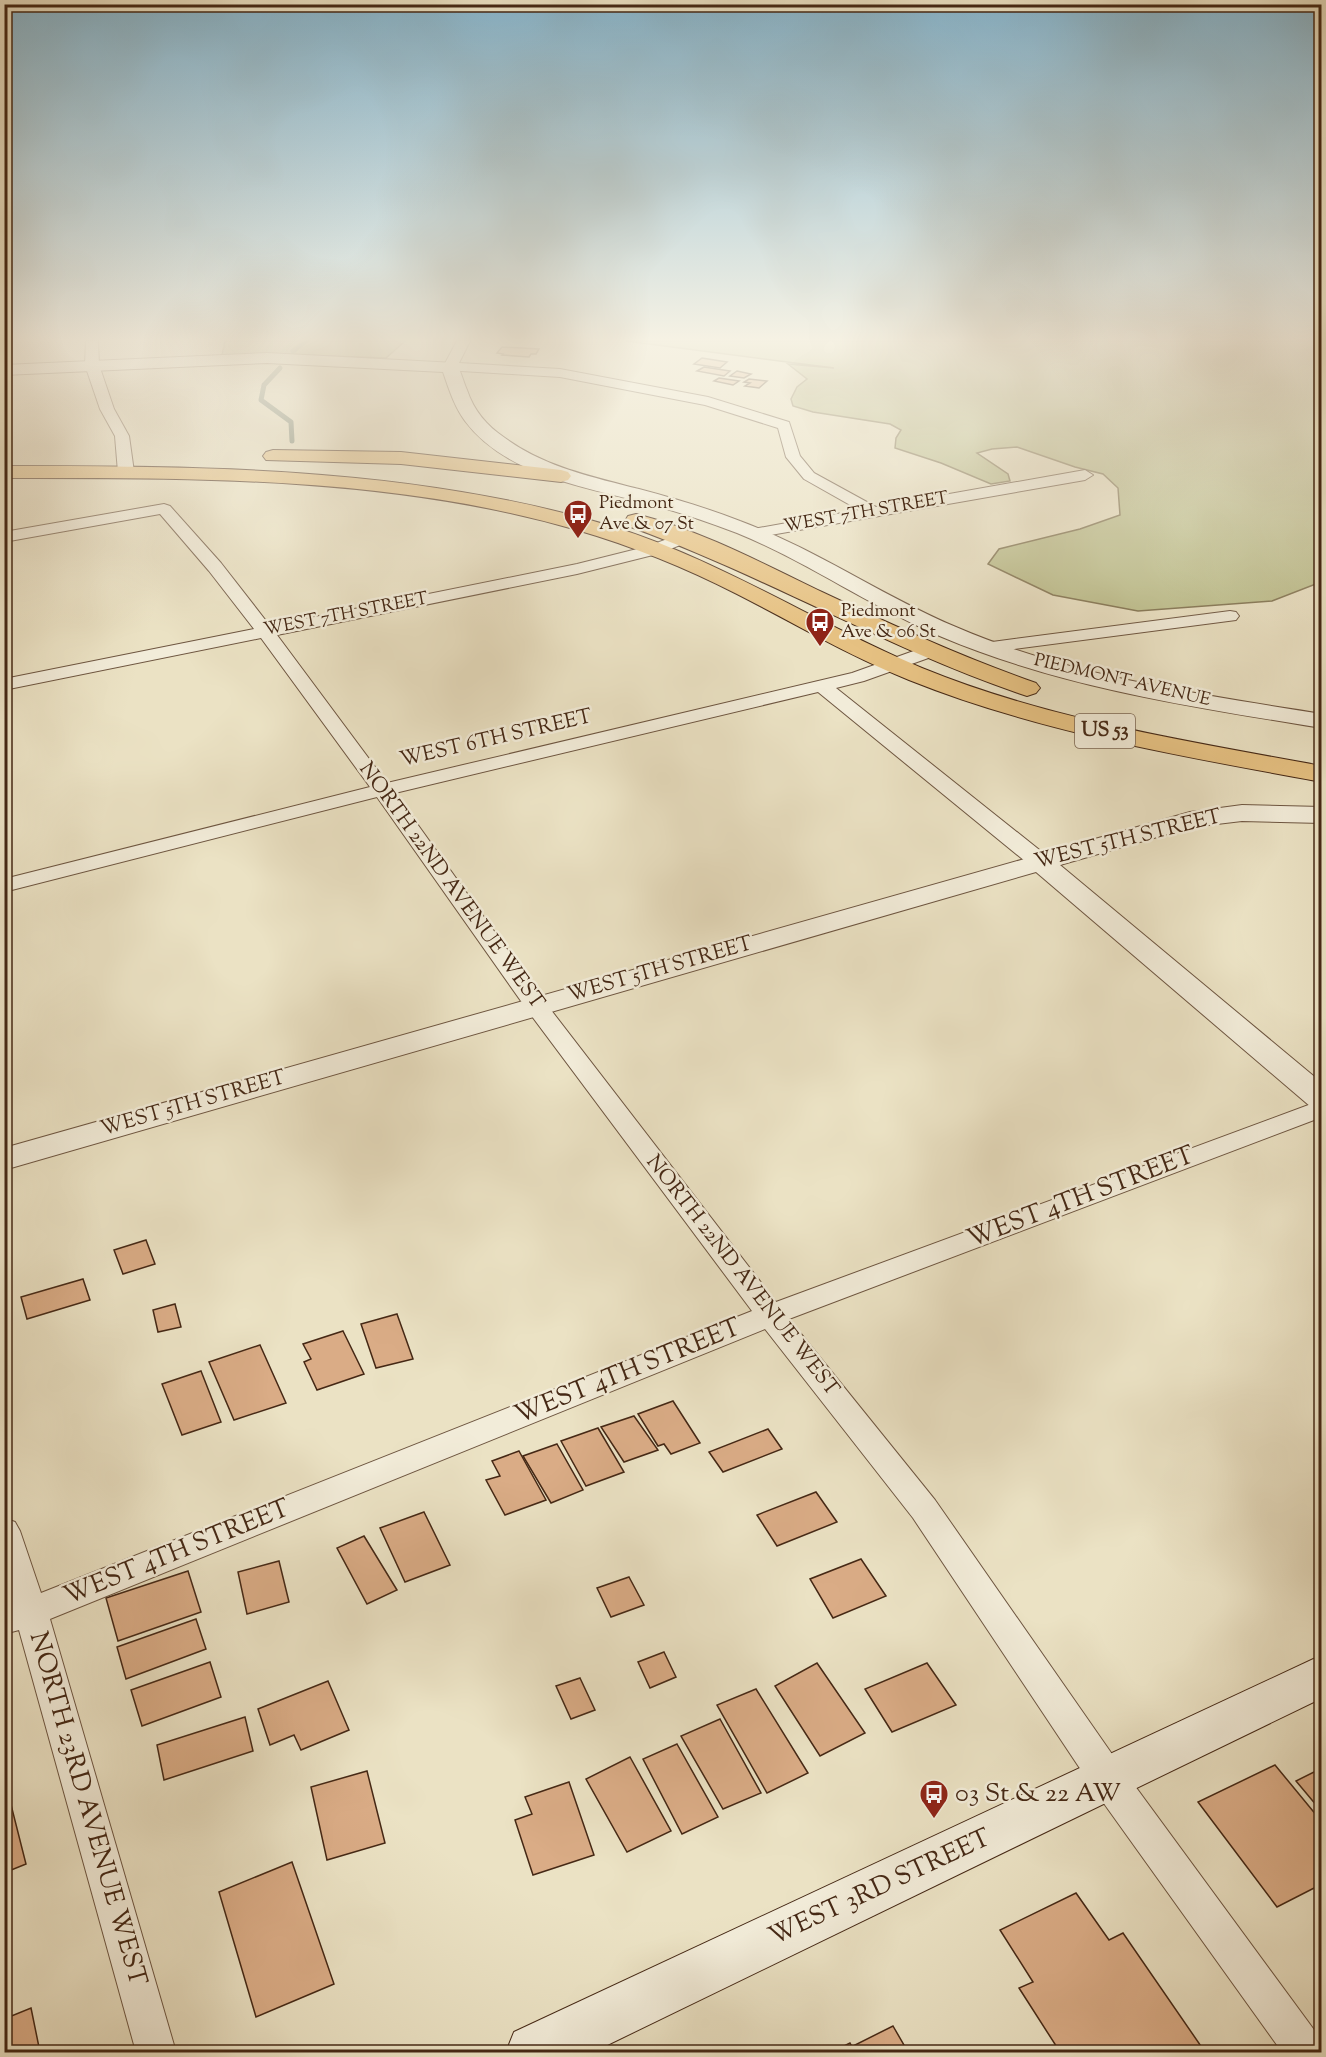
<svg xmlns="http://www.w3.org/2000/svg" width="1326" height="2057" font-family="'Sorts Mill Goudy',serif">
<rect width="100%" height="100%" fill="#ebe2c4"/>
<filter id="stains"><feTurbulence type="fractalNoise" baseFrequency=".00333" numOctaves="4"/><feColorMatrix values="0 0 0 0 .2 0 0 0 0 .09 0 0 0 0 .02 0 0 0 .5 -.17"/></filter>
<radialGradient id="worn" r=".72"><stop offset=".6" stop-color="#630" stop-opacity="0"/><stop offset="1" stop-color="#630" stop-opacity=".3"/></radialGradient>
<!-- green -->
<g fill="#bfc18f" stroke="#827452" stroke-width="1.5">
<polygon points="225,341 405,341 386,358 271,354 222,355"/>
<polygon points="626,341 1321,341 1321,582 1272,601 1138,611 1053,595 988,564 999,549 1080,529 1120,515 1118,488 1103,474 1075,467 1017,447 992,449 977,453 1008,474 1010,481 991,484 941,463 895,448 896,438 901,430 890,424 813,412 793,406 791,399 797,387 807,379 788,364 834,368"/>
</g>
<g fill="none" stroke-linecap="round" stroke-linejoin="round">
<!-- stream -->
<g stroke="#778271" stroke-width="5">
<polyline points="293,351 306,341"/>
<polyline points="280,368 264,385 261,400 291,422 292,441"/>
</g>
</g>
<!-- building -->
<g fill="#daac86" stroke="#452815" stroke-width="1.5">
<polygon points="502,347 539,349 536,354 531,354 529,357 502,355 503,354 497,353"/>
<polygon points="702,358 727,362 720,368 694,364"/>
<polygon points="704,367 730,371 724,376 697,371"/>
<polygon points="737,371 751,374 744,378 730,376"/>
<polygon points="719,378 739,381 733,385 714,381"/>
<polygon points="749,379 767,381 759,388 745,386 750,383 744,382"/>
<polygon points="146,1240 155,1264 123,1274 114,1250"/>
<polygon points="83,1279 90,1300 27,1319 21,1297"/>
<polygon points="175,1304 181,1327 158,1332 153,1310"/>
<polygon points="397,1314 413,1359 376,1368 361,1324"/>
<polygon points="343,1331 364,1374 317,1390 304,1362 311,1359 303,1344"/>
<polygon points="260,1345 286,1403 234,1420 209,1362"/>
<polygon points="201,1371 221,1422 182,1435 162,1384"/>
<polygon points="673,1401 700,1443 671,1454 664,1444 658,1446 638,1414"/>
<polygon points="634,1416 658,1450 624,1462 601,1427"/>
<polygon points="598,1428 624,1472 586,1486 561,1441"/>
<polygon points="768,1429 782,1449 723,1472 709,1452"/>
<polygon points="557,1444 583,1490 551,1503 523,1456"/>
<polygon points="519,1451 546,1500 505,1515 486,1480 500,1476 492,1461"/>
<polygon points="816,1492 837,1522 777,1546 757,1515"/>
<polygon points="424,1512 450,1565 405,1582 380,1528"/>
<polygon points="364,1536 397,1590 367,1604 337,1548"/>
<polygon points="861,1559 886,1596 833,1618 810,1579"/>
<polygon points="279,1561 289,1602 247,1614 238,1572"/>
<polygon points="188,1571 201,1612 118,1641 106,1598"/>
<polygon points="629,1577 644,1605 611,1617 597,1588"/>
<polygon points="196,1619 206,1649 126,1679 117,1647"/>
<polygon points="664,1652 676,1677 650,1688 638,1662"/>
<polygon points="210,1662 221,1697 142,1726 131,1690"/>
<polygon points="817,1663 865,1733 820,1756 775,1686"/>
<polygon points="927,1663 956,1705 892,1732 865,1689"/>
<polygon points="580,1678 595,1710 571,1719 556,1686"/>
<polygon points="328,1681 349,1730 301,1750 294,1735 270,1745 258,1709"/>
<polygon points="756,1689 808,1773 767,1793 717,1705"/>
<polygon points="245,1717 253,1751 164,1780 157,1745"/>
<polygon points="720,1719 761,1793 723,1809 681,1736"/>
<polygon points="677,1744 718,1817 682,1834 643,1759"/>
<polygon points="630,1757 671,1831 627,1852 586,1779"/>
<polygon points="1275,1765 1322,1822 1322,1884 1277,1907 1198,1802"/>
<polygon points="1322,1768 1322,1812 1296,1781"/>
<polygon points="367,1771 385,1843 327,1860 311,1787"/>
<polygon points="4,1777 26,1864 4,1873"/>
<polygon points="569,1782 594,1855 533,1875 515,1820 532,1814 525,1797"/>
<polygon points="292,1862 334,1984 256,2017 219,1892"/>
<polygon points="1076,1893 1109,1940 1123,1933 1205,2052 1060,2052 1019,1988 1033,1982 1000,1930"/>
<polygon points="31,2008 40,2052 4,2052 4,2019"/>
<polygon points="893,2026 908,2052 860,2052 855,2045"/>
<polygon points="850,2043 855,2052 832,2052"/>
</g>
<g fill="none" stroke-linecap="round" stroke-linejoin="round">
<!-- minor casing -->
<g stroke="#6e5641" stroke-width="2">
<g id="minor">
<polygon points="86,341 98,341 99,365 114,409 129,436 134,472 131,475 126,477 118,472 115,436 100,409 85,365"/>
<polygon points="457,341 470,341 459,363 560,369 708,397 789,422 800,456 814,473 876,507 1085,470 1093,475 1085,480 754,538 748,536 746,533 748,530 859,510 804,479 786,457 778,428 705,405 560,377 445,370 443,367"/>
<polygon points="164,504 170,506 221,563 270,626 577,564 649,546 680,534 692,534 694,537 692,540 661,553 577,574 277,635 387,783 852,673 922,648 934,648 937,652 934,656 864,681 836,688 1047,856 1050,861 1047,866 1039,867 1031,866 818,692 395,793 544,1001 776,1302 1322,1100 1322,1117 789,1319 935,1500 1121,1767 1320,2038 1322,2052 1282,2052 1095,1791 913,1518 765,1329 50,1619 176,2052 136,2052 19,1630 4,1634 4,1606 12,1604 4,1582 4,1518 15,1522 20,1531 41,1593 752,1311 528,1011 377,797 4,892 4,879 370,787 261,638 4,690 4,679 254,629 209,571 160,514 4,542 4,532"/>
<polygon points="1230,611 1236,612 1239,616 1236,620 992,652 986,651 983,647 986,643 992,642"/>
</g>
</g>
<!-- tertiary casing -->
<g stroke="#6e5641" stroke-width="2">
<g id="tertiary">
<path d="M267,353L456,363C461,371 463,381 467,390C474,411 487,426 505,438C545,467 592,477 639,489C673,498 707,508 740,521C816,549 882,596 956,627C1072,677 1198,694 1322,714V728C1193,707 1063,688 942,637C871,607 808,562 737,533C708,522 679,512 649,504C587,487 506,476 465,421C454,406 449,389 443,372L267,363L4,375V365Z"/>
<polygon points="1242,805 1322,807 1322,823 1242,821 1192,827 1060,865 1322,1083 1322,1110 1311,1107 1036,872 4,1170 4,1148 1028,858 1030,855 1042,854 1190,812"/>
</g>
</g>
<!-- secondary casing -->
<g stroke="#452815" stroke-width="2">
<polygon id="secondary" points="1322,1655 1322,1698 593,2052 506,2052 514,2032"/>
</g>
<!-- trunk casing -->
<g stroke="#452815" stroke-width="2">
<g id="trunk">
<polygon points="273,450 401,452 561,470 568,472 571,476 568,480 561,482 401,464 266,460 263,456 266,452"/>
<path d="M4,466C202,466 399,467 590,520C709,552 810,621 922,668C1049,720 1187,741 1322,766V782C1182,756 1041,733 909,680C849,656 794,623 737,594C686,568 632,546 577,530C392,476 196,478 4,478Z"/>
<path d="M636,514C700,530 762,563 822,592C892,625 962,657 1036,683L1040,688L1036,693L1027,696L1018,693C884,647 762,574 628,526L625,521L628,516Z"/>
</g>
</g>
<!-- minor -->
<use href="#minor" fill="#f2ecd9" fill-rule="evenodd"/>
<!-- tertiary -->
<use href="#tertiary" fill="#f2ecd9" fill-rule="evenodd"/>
<!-- secondary -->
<use href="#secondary" fill="#f2ecd9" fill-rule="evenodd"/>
<!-- trunk -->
<use href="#trunk" fill="#e6c182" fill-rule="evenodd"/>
</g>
<!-- sky -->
<linearGradient id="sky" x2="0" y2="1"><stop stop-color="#88b8d1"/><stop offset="0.54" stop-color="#f6f2e4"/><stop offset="1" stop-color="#f6f2e4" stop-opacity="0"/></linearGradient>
<rect width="1326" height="629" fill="url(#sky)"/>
<!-- icons -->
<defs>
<g id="bus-pin" transform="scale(1.5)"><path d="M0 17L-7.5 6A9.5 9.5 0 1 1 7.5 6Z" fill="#8f2418" stroke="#f2ecd9"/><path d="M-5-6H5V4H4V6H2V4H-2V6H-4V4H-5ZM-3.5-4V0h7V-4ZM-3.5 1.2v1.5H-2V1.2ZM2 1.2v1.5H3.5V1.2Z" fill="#fff"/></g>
</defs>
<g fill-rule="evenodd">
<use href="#bus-pin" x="578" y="514"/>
<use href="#bus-pin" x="820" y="622"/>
<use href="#bus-pin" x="934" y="1794"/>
</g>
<g text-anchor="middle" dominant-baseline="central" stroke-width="5" stroke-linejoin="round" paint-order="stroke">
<!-- far-poi labels -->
<g font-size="18" fill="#452815" stroke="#f2ecd9" text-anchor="start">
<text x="599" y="504">Piedmont<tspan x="599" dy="21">Ave &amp; 07 St</tspan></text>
<text x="841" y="612">Piedmont<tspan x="841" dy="21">Ave &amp; 06 St</tspan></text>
</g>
<!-- far-street labels -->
<g font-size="18" fill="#452815" stroke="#f2ecd9">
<text transform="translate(866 513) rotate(-10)">WEST 7TH STREET</text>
<text transform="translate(346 615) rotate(-11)">WEST 7TH STREET</text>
<text transform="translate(1122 681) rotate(13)">PIEDMONT AVENUE</text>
</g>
<!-- shield labels -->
<rect fill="#f2ecd9" stroke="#796350" stroke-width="1.5" x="1075" y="714" width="60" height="34" rx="4.5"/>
<g font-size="20" font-weight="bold" fill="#452815">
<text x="1105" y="731">US 53</text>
</g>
<!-- street labels -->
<g font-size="21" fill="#452815" stroke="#f2ecd9">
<text transform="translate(496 739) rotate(-13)">WEST 6TH STREET</text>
<text transform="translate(1128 840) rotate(-14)">WEST 5TH STREET</text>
<text transform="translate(451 886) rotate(54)">NORTH 22ND AVENUE WEST</text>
<text transform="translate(660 970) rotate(-16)">WEST 5TH STREET</text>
<text transform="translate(193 1104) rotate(-16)">WEST 5TH STREET</text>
<text transform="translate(742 1276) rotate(52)">NORTH 22ND AVENUE WEST</text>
</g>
<!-- near-street labels -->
<g font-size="26" fill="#452815" stroke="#f2ecd9">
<text transform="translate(1081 1198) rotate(-21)">WEST 4TH STREET</text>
<text transform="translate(628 1372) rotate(-22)">WEST 4TH STREET</text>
<text transform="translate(177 1553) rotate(-22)">WEST 4TH STREET</text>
<text transform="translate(87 1809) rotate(74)">NORTH 23RD AVENUE WEST</text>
<text transform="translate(880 1888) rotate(-25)">WEST 3RD STREET</text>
</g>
<!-- near-poi labels -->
<g font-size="26" fill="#452815" stroke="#f2ecd9" text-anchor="start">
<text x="955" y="1794">03 St &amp; 22 AW</text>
</g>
</g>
<!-- margin -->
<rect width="1326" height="2057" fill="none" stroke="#ebe2c4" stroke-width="24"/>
<rect x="6" y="6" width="1314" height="2045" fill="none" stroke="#452815" stroke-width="3"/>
<rect x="12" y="12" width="1302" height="2033" fill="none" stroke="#452815" stroke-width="1.5"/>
<rect width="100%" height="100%" filter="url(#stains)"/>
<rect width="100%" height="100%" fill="url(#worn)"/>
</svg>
